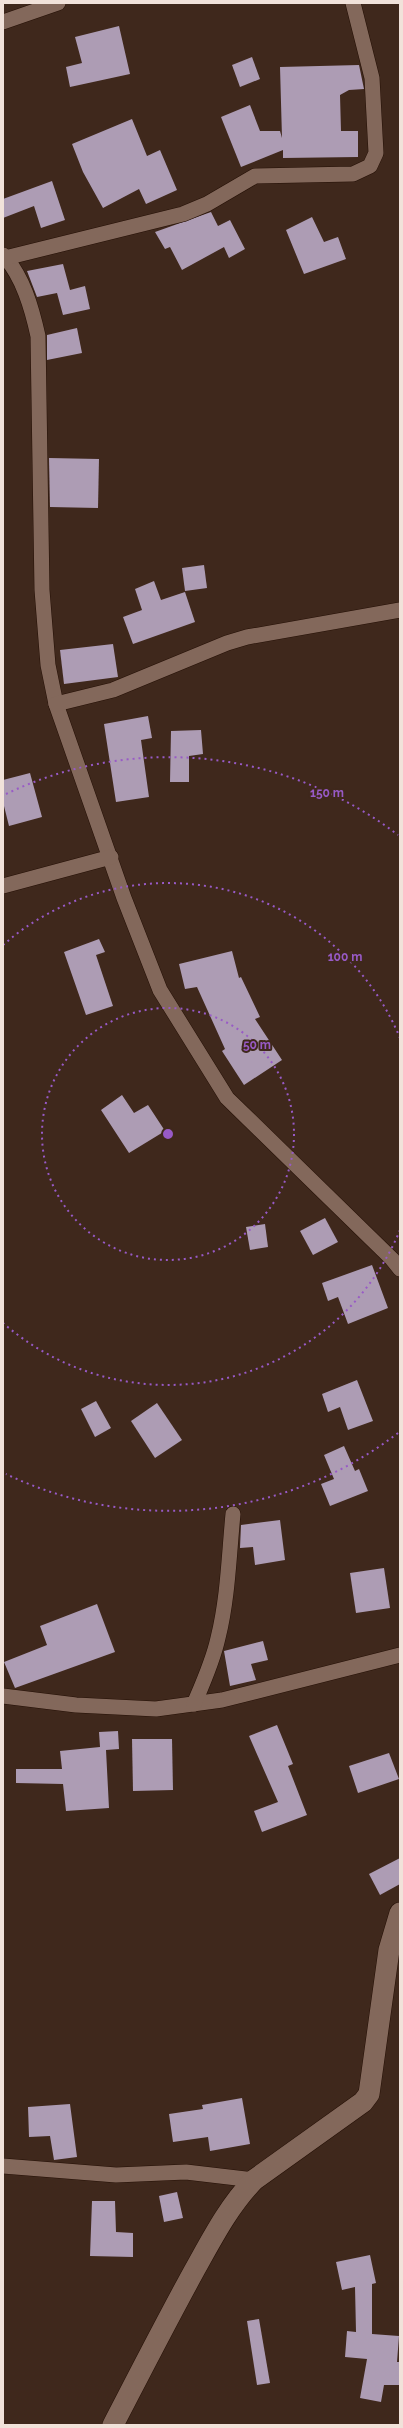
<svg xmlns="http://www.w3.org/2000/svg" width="403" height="2428" font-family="Raleway,sans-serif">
<rect width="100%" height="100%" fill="#3f281c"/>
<!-- building -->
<g fill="#ad9cb4">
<polygon points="119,26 130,74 70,87 66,67 82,63 75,37"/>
<polygon points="252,57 260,79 240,87 232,65"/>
<polygon points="359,65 364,89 349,90 340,95 341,131 358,131 358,157 283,158 283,150 241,167 221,117 250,105 260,131 280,131 282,138 280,67"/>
<polygon points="132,119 147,156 160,150 177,190 146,204 139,189 103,208 83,172 72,144"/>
<polygon points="52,181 65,220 41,228 34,206 3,218 3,199"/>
<polygon points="211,212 218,226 230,220 245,249 229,258 224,247 182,270 170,247 165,249 155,232"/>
<polygon points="312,217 324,242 338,237 346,259 304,274 286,230"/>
<polygon points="63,264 70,290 85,286 90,309 63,315 57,293 37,297 27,271"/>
<polygon points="77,328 82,353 47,360 47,335"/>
<polygon points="49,458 99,459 98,508 50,507"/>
<polygon points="204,565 207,588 185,591 182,568"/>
<polygon points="154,581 161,600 185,592 195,622 133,644 123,617 142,610 135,589"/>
<polygon points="113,644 118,677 64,684 60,650"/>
<polygon points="148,716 152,738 141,740 149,797 116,802 104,724"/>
<polygon points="201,730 203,754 189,756 189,782 170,782 171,731"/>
<polygon points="30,773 42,817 9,826 3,802 3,780"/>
<polygon points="99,939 105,952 96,955 113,1006 86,1015 64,952"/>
<polygon points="232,951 239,978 241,977 260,1017 255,1019 282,1060 244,1085 222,1051 225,1049 197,987 185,989 179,964"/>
<polygon points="122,1095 134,1113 148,1105 165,1131 129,1153 101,1110"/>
<polygon points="325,1218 338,1242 313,1255 300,1231"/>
<polygon points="265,1224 268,1247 250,1250 246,1227"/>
<polygon points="372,1265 388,1308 348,1324 338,1297 328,1301 322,1283"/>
<polygon points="357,1380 373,1421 348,1430 340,1407 328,1412 322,1394"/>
<polygon points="96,1401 111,1428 95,1437 81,1409"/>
<polygon points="157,1403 182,1440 155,1458 131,1421"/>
<polygon points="344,1446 355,1471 359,1469 368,1491 330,1506 321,1484 334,1479 324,1455"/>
<polygon points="280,1520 285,1560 255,1565 253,1547 240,1548 241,1525"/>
<polygon points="384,1568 390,1608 356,1613 350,1573"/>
<polygon points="97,1604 115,1652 15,1688 4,1662 47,1645 40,1626"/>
<polygon points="263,1641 268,1660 251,1664 256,1680 230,1686 224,1651"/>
<polygon points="277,1725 293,1764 288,1766 307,1815 262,1832 254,1811 278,1802 249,1736"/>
<polygon points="118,1731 119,1749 106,1750 109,1808 66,1811 63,1784 16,1783 16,1769 62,1769 60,1751 100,1747 99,1732"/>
<polygon points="132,1739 172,1739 173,1790 133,1791"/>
<polygon points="389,1753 399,1779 358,1793 349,1766"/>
<polygon points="400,1858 400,1884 380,1895 369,1874"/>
<polygon points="242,2098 250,2144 210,2151 208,2137 173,2142 169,2114 203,2109 202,2105"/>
<polygon points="70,2104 77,2157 54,2160 50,2136 29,2137 28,2107"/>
<polygon points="177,2192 183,2218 164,2222 159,2196"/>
<polygon points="92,2201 115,2201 116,2232 133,2233 133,2257 90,2256"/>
<polygon points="370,2255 376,2283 372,2284 372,2334 399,2336 397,2362 400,2362 400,2385 384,2385 381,2402 360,2398 367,2359 345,2357 347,2331 356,2332 355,2287 342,2290 336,2262"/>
<polygon points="259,2319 270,2383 257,2385 247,2321"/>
</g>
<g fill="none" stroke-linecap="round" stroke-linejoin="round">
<!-- street casing -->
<g stroke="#251006" stroke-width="16">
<g id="street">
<polyline points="3,22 58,3"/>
<path d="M3,255C23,276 32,309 38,336L42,590L48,665L56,704L124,898L160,990L227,1098L392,1259L400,1269"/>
<polyline points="5,258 183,214 207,204 255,176 353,174 370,166 376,153 372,78 353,3"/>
<polyline points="56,704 113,690 227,643 247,637 400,610"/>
<polyline points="3,886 111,857"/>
<polyline points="3,1696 76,1705 156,1709 222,1700 400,1655"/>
<path d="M194,1704C203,1683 213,1661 218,1638C228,1598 229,1555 233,1514"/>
<polyline points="3,2166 116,2175 186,2172 254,2180"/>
</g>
</g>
<!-- secondary casing -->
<g stroke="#251006" stroke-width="22">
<path id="secondary" d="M113,2425C140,2373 166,2322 194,2271C212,2239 228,2207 254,2180L363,2102L369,2094L389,1950L400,1913"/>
</g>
<!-- street -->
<use href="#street" stroke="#83685b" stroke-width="15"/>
<!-- secondary -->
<use href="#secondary" stroke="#83685b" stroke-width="21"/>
</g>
<!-- distance rings -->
<g fill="none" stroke="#985ac6" stroke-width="2" stroke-dasharray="2 4">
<circle cx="168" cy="1134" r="126"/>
<path d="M400 1230A251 251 0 0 1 3 1323M3 945A251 251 0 0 1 400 1038"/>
<path d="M398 1433A377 377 0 0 1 6 1474M6 794A377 377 0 0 1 398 835"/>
</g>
<circle cx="168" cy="1134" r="6" fill="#985ac6" stroke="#3f281c" stroke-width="2"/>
<g font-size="12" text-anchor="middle" font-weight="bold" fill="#985ac6" stroke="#3f281c" stroke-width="4" stroke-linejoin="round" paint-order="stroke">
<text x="327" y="797">150 m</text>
<text x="345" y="961">100 m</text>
<text x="257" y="1049">50 m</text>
</g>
<!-- border -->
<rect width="403" height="2428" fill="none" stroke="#f1e2da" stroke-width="8"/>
</svg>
